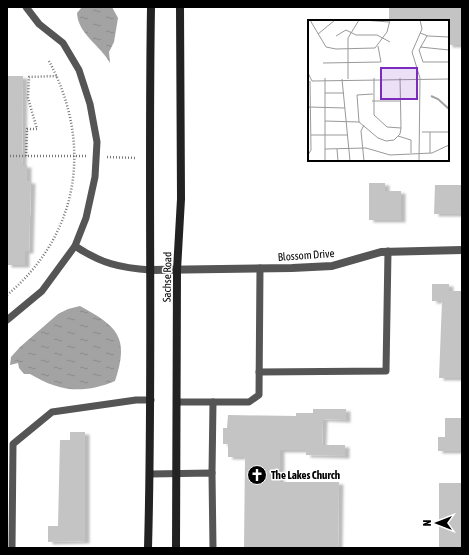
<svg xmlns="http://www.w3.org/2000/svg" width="469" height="555" font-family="'Asap Condensed',sans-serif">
<defs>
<pattern id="water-ripples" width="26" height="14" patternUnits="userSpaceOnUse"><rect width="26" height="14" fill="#a3a3a3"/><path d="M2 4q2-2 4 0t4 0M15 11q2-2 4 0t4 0" fill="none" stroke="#8b8b8b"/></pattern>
<filter id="shadow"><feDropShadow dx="4.5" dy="2.5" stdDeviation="1" flood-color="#0004"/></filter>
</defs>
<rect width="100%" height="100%" fill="#fff"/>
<!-- water -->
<g fill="url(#water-ripples)">
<path d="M82,7H112L118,18L114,42L109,52L110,63C100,45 78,34 77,13Z"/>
<path d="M80,306C117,326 130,337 115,381C84,394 60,392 30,374H24L19,368L18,363L10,365L11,357L20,347L58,314L68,309Z"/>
</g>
<!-- building -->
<g fill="#c4c4c4" filter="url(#shadow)">
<polygon points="389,7 462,8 462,45 448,45 448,21 389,21"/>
<polygon points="7,76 23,76 22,165 27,165 27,181 31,181 29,251 25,251 25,265 7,265"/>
<polygon points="369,183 385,183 385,191 401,191 401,220 369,220"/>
<polygon points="435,185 462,185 462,214 434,214"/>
<polygon points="432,284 449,284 449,291 462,291 462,378 439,378 442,301 432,301"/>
<polygon points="313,409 346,409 346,420 323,419 322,445 345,445 345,456 306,455 306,450 280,450 280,482 339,482 338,548 244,547 245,457 228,457 228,444 223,444 223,428 227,428 228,415 296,416 296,413 313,413"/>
<polygon points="445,418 462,418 462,451 438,451 438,437 445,437"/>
<polygon points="70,432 85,432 85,541 48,542 48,526 58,526 60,440 70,440"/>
<rect x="439" y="483" width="23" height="65"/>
</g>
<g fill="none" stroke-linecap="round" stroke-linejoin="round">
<!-- path -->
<g stroke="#777" stroke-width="2.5" stroke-dasharray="1 2" stroke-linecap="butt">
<polyline points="7,156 86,156"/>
<polyline points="26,156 27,129 37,129 28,98 29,77 57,76"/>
<polyline points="107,157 136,158"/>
<path d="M7,295C80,234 93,143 49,61"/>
</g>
<!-- service -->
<g stroke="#555" stroke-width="7">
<path d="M75,246C100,263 120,268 151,270"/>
<polyline points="7,320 42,291 75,246 86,218 95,177 97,142 90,104 79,70 63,43 39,24 26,7"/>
<polyline points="259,372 386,371 388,251"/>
<polyline points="177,402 249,402 259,395 260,268"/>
<polyline points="212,473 213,402"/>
<polyline points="150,474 212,473 213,548"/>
<polyline points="12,548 13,444 52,412 136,400 151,400"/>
</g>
<!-- minor -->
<polyline stroke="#555" stroke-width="8" points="151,270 292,268 332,266 381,252 462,250"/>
<!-- secondary -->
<g stroke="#222" stroke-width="8">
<path d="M148,548C153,368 148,187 151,7"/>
<polyline points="176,548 177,270 181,199 180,7"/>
</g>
</g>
<!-- icons -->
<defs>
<g id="church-disc" transform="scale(1)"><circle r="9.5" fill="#000" stroke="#fff"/><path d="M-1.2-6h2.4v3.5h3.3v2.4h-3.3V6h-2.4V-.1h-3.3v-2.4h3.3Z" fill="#fff"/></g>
</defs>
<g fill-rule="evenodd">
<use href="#church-disc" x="257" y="475"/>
</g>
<g text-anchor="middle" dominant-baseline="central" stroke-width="3" stroke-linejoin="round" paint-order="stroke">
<!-- street labels -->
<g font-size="11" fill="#000" stroke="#fff">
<text transform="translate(306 255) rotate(-4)">Blossom Drive</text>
<text transform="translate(167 277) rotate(-89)">Sachse Road</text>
</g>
<!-- poi labels -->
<g font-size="11" font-weight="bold" fill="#000" stroke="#fff" text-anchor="start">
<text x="271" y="475">The Lakes Church</text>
</g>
</g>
<!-- overview -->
<g transform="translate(308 20)">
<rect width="141" height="141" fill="#fff"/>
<path fill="none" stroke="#a3a3a3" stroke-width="2" d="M123,76L130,79L141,89"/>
<path fill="none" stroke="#999" stroke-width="1" d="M2,0L18,27L28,29L67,28L79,12L82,0M55,0L81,2M112,13L120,16L141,17M10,14L27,0M28,16L38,10L48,15H69L82,22M119,16L111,30L115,42H141M112,27L141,30M15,43L73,42L70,26M0,53L4,61L141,59M66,58V95L79,107L93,108M112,58L104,32L114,9L112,0M34,59L42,141M40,59V18L51,0M17,73H36M64,81H93M0,87L37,88M17,101L51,102L70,118L78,121L86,120L92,114L93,108L92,58M51,102L49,75L65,74M56,105L53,111L56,141M114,112H141M3,115H40M90,116L103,120V133M17,129L58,128L82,135L124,133L141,125M29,129L30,141M122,133V112M0,135L3,130L2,61M17,141V58M111,141L112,58"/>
<path fill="#7b2cbf" fill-opacity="0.15" stroke="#7b2cbf" stroke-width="2" d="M73,48H109V79H73Z"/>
<rect width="141" height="141" fill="none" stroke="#000" stroke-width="2"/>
</g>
<!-- border -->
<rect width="469" height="555" fill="none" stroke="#000000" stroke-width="16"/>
<!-- north arrow -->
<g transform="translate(437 523) rotate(270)" stroke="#ffffff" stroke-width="3" paint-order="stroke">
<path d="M0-3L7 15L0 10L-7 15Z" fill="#000000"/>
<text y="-6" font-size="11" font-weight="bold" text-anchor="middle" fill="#000000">N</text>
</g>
</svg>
